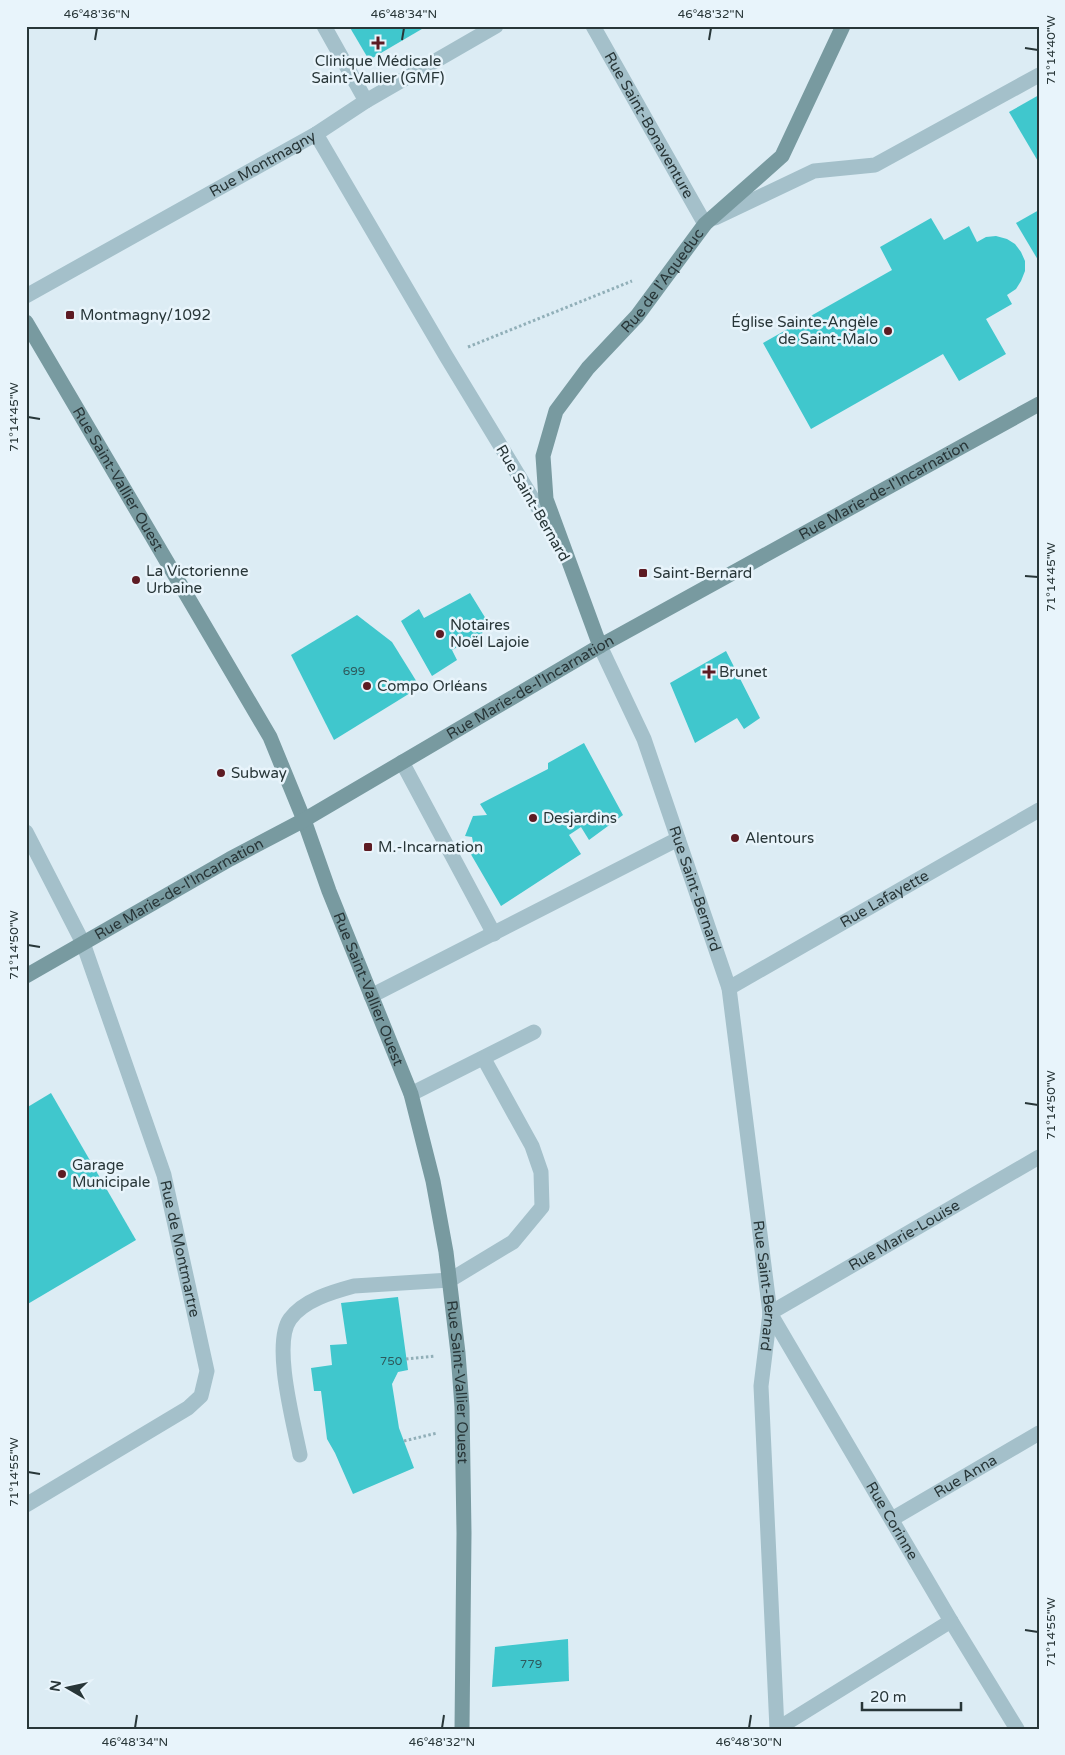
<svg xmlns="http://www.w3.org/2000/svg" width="1065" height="1755" font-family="'Varela Round',sans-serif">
<rect width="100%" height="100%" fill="#dcecf4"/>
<!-- building -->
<g fill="#40c7cd">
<polygon points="349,26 427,26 369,60"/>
<polygon points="1039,95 1039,163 1009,112"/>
<polygon points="1039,210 1039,259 1038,260 1016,223"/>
<polygon points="931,218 944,240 969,226 977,242 986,237 996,236 1007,239 1015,244 1021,252 1025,261 1025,271 1021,281 1016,289 1007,295 1012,304 986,319 1006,354 959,381 943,354 811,429 763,343 892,270 880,247"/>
<polygon points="470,593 486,619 482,634 452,650 457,660 432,676 401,621 419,609 424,618"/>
<polygon points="357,615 392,642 420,687 334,740 291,655"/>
<polygon points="726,651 760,718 744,729 737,718 695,743 670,683"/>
<polygon points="584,743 623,815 589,840 581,827 569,835 581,854 501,906 469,851 474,848 472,837 465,836 473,816 487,815 480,804 548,769 548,763"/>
<polygon points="51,1093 136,1240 26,1305 26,1108"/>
<polygon points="398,1297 408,1370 398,1372 392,1384 399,1428 414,1468 353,1494 335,1453 327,1439 321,1391 314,1391 311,1368 332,1365 330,1345 347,1344 341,1303"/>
<polygon points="568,1639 569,1681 492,1687 495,1647"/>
</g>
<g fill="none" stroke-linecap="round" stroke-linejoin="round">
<!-- path -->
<g stroke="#91afb8" stroke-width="3" stroke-dasharray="2.5 2.5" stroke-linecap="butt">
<polyline points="468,347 632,281"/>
<polyline points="406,1359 435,1356"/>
<polyline points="404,1441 437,1433"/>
</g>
<!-- lane -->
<g stroke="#a4c0ca" stroke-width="15">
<polyline points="715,218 814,171 875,165 1039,75"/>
<polyline points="402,762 494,934"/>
<polyline points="371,996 678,839"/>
<polyline points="411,1094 534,1032"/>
<path d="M300,1455C294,1424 272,1344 290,1319C304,1300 332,1292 354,1286L450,1280L513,1242L542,1207L541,1172L532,1146L484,1059"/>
</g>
<!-- street -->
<g stroke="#a4c0ca" stroke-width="15">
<polyline points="324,26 366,101"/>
<path id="s1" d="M593,26L705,224"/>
<polyline points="316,134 446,356 557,539"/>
<path id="s2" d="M26,296L316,134L366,101L496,26"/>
<path id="s3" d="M600,646L644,739L729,988L770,1313L761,1386L777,1729"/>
<path id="s4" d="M26,832L83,943L164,1175L207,1371L201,1396L188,1408L26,1505"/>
<path id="s5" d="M729,988L1039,810"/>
<path id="s6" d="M770,1313L951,1621L1017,1729"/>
<path id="s7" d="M770,1313L1039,1157"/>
<path id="s8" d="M892,1519L1039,1433"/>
<polyline points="777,1729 951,1621"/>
</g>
<!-- secondary -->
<g stroke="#789aa0" stroke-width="15">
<path id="s9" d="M26,322L270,737L304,820L329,891L411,1094L433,1181L446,1252L458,1353L462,1407L464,1533L462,1729"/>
<path id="s10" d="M600,646L546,499L543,456L556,411L588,368L637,316L705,224L782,156L843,26"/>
<path id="s11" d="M26,976L230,859L304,820L600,646L1039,404"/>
</g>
</g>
<!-- ticks -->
<path fill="none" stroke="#283638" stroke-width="2" d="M95,40L97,28M402,40L404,28M709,40L711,28M1025,48L1038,50M28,417L40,419M1025,576L1038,577M28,945L40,947M1025,1103L1038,1105M28,1472L40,1474M1025,1630L1038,1632M135,1728L137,1715M442,1728L444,1715M749,1728L751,1715"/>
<!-- markers -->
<g fill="#5d1b23" stroke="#e8f4fb" stroke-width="2">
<path d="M375.5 35.5h5v5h5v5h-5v5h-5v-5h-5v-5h5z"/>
<rect x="65" y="310" width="10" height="10" rx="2.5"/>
<circle cx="888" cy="331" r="5"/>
<rect x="638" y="568" width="10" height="10" rx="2.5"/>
<circle cx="136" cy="580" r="5"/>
<circle cx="440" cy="634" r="5"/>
<path d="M706.5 664.5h5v5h5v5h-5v5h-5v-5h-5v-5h5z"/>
<circle cx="367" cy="686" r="5"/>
<circle cx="221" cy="773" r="5"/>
<circle cx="533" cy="818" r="5"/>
<circle cx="735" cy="838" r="5"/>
<rect x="363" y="842" width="10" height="10" rx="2.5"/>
<circle cx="62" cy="1174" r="5"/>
</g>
<g text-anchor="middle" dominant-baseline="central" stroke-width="5" stroke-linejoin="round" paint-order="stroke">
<!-- number labels -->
<g font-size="12" fill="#2e5a5d">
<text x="354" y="671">699</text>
<text x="391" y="1361">750</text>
<text x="531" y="1664">779</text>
</g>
<!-- poi labels -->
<g font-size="15" fill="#283638" stroke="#e8f4fb" text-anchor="start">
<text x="378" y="61" text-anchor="middle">Clinique Médicale<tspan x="378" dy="17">Saint-Vallier (GMF)</tspan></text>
<text x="80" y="315">Montmagny/1092</text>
<text x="878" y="322" text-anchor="end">Église Sainte-Angèle<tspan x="878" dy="17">de Saint-Malo</tspan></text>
<text x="146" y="571">La Victorienne<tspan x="146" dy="17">Urbaine</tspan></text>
<text x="653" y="573">Saint-Bernard</text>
<text x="450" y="625">Notaires<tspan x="450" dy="17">Noël Lajoie</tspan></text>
<text x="719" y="672">Brunet</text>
<text x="377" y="686">Compo Orléans</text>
<text x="231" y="773">Subway</text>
<text x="543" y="818">Desjardins</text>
<text x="745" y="838">Alentours</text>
<text x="378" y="847">M.-Incarnation</text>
<text x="72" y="1165">Garage<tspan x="72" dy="17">Municipale</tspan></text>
</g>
<!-- street labels -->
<g font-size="15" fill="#283638" stroke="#e8f4fb">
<text stroke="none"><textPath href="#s1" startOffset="114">Rue Saint-Bonaventure</textPath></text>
<text stroke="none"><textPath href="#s2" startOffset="271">Rue Montmagny</textPath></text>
<text stroke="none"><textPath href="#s10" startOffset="415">Rue de l'Aqueduc</textPath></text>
<text stroke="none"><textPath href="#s9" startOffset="182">Rue Saint-Vallier Ouest</textPath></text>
<text stroke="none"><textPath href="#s11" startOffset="986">Rue Marie-de-l'Incarnation</textPath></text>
<text transform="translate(533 503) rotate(60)">Rue Saint-Bernard</text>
<text stroke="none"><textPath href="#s11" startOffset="581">Rue Marie-de-l'Incarnation</textPath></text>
<text stroke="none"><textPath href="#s11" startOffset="176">Rue Marie-de-l'Incarnation</textPath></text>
<text stroke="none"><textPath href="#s3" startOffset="261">Rue Saint-Bernard</textPath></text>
<text stroke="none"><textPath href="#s5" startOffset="179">Rue Lafayette</textPath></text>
<text stroke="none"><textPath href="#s9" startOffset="752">Rue Saint-Vallier Ouest</textPath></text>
<text stroke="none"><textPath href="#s7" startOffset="155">Rue Marie-Louise</textPath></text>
<text stroke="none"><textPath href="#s4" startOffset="446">Rue de Montmartre</textPath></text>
<text stroke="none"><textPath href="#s3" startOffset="666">Rue Saint-Bernard</textPath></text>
<text stroke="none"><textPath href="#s9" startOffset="1158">Rue Saint-Vallier Ouest</textPath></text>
<text stroke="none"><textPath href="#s8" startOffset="85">Rue Anna</textPath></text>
<text stroke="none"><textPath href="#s6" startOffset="241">Rue Corinne</textPath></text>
</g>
</g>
<!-- border -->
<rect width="1065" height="1755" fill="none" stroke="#e8f4fb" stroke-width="55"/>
<!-- north arrow -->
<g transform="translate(68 1688) rotate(279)" stroke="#e8f4fb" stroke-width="4" paint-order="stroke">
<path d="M0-4L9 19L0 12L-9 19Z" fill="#283638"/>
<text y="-8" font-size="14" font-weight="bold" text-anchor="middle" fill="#283638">N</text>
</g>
<!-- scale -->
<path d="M862 1702v8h99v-8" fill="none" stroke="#283638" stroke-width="2.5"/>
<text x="870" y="1702" font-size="15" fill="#283638" stroke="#e8f4fb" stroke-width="4" paint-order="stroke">20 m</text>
<rect x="28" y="28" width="1010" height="1700" fill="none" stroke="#283638" stroke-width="2"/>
<g font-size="12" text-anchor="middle" fill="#283638">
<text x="97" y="18">46°48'36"N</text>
<text x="404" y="18">46°48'34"N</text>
<text x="711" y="18">46°48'32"N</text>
<text transform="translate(1051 50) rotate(-90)" y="4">71°14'40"W</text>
<text transform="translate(14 417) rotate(-90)" y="4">71°14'45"W</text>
<text transform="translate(1051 577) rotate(-90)" y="4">71°14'45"W</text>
<text transform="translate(14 945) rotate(-90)" y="4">71°14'50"W</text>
<text transform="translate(1051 1105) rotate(-90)" y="4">71°14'50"W</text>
<text transform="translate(14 1472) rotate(-90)" y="4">71°14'55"W</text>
<text transform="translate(1051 1632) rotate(-90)" y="4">71°14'55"W</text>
<text x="135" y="1746">46°48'34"N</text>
<text x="442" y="1746">46°48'32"N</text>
<text x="749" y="1746">46°48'30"N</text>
</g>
</svg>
